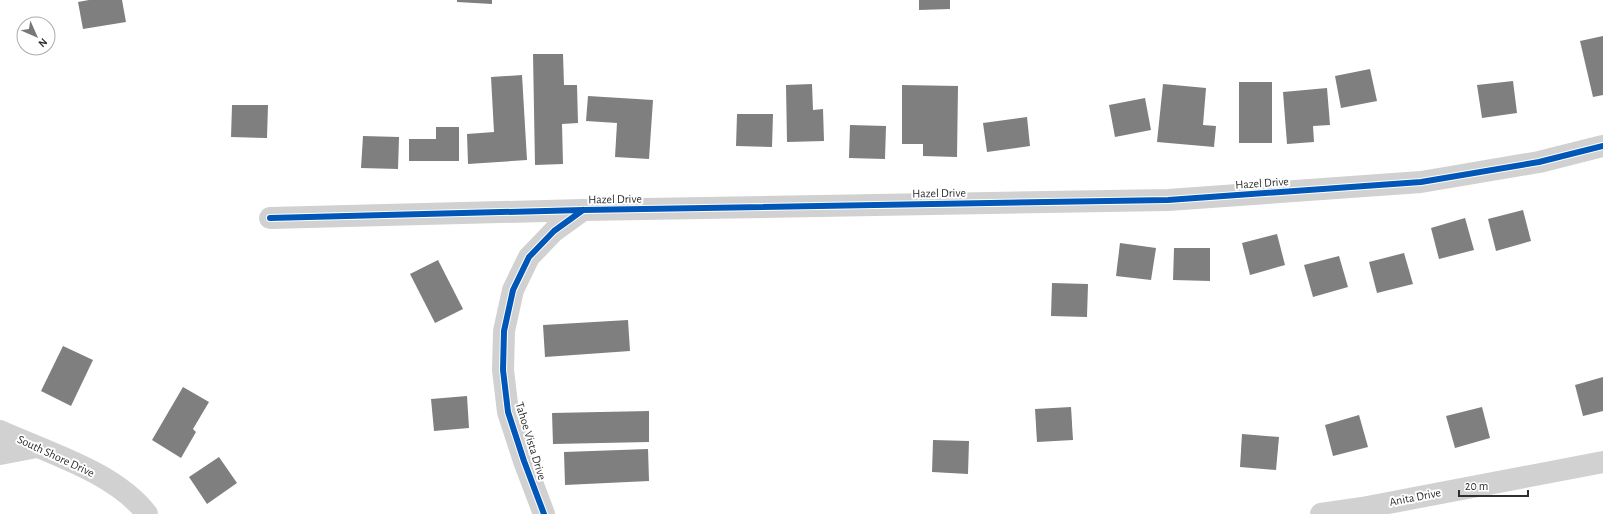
<svg xmlns="http://www.w3.org/2000/svg" width="1603" height="514" font-family="'Alegreya Sans',sans-serif">
<rect width="100%" height="100%" fill="#fff"/>
<!-- building -->
<g fill="#7f7f7f">
<polygon points="89,0 122,0 126,22 83,29 78,2"/>
<polygon points="457,0 492,0 492,4 457,2"/>
<polygon points="919,0 950,0 950,9 919,10"/>
<polygon points="1603,36 1603,95 1593,97 1580,41"/>
<polygon points="533,54 563,54 564,85 577,85 578,123 562,124 563,164 535,165"/>
<polygon points="1370,69 1377,101 1341,108 1335,76"/>
<polygon points="522,75 527,160 468,164 467,134 494,132 491,77"/>
<polygon points="1513,81 1517,113 1482,118 1477,85"/>
<rect x="1239" y="82" width="33" height="61"/>
<polygon points="812,84 813,110 823,109 824,141 787,142 786,85"/>
<polygon points="1163,84 1206,88 1203,125 1216,126 1214,147 1157,142"/>
<polygon points="902,85 958,86 957,157 923,156 923,144 902,144"/>
<polygon points="1327,88 1330,125 1313,126 1314,142 1287,144 1283,92"/>
<polygon points="588,96 653,100 649,159 615,157 617,123 586,121"/>
<polygon points="1145,98 1151,130 1115,137 1109,105"/>
<polygon points="232,105 268,105 267,138 231,137"/>
<polygon points="737,114 773,114 772,147 736,146"/>
<polygon points="1027,117 1030,146 987,152 983,123"/>
<polygon points="850,125 886,126 885,159 849,158"/>
<polygon points="436,127 459,127 459,161 409,161 409,139 436,139"/>
<polygon points="363,136 399,137 398,169 361,168"/>
<polygon points="1523,210 1531,241 1496,251 1488,219"/>
<polygon points="1465,218 1474,250 1439,259 1431,228"/>
<polygon points="1277,234 1285,265 1250,275 1242,243"/>
<polygon points="1120,243 1156,248 1151,280 1116,276"/>
<polygon points="1174,248 1210,248 1210,281 1173,280"/>
<polygon points="1404,253 1413,284 1377,293 1369,262"/>
<polygon points="1339,256 1348,287 1313,297 1304,265"/>
<polygon points="438,260 463,309 435,323 410,274"/>
<polygon points="1052,283 1088,284 1087,317 1051,316"/>
<polygon points="628,320 630,351 545,357 543,325"/>
<polygon points="63,346 93,360 71,406 41,391"/>
<polygon points="1603,377 1603,411 1583,416 1575,385"/>
<polygon points="183,387 209,402 193,429 196,432 181,458 152,440"/>
<polygon points="467,396 469,428 434,431 431,399"/>
<polygon points="1071,407 1073,440 1037,442 1035,409"/>
<polygon points="1482,407 1490,438 1455,448 1446,416"/>
<polygon points="649,411 649,442 553,444 552,413"/>
<polygon points="1359,415 1368,447 1333,456 1325,425"/>
<polygon points="1242,434 1279,437 1276,470 1240,467"/>
<polygon points="933,440 969,441 968,474 932,472"/>
<polygon points="648,449 649,481 565,485 564,452"/>
<polygon points="219,457 237,483 207,504 189,477"/>
</g>
<g fill="none" stroke-linecap="round" stroke-linejoin="round">
<!-- minor -->
<g stroke="#d1d1d1" stroke-width="22">
<polyline points="270,218 583,210 1168,200 1421,182 1539,162 1603,146"/>
<path d="M0,431C46,452 115,472 147,514"/>
<polyline points="0,454 37,447"/>
<polyline points="544,514 524,461 508,412 503,370 504,331 513,290 529,257 554,231 583,210"/>
<polyline points="1321,514 1362,508 1603,462"/>
</g>
<!-- cycleway casing -->
<g stroke="#fff" stroke-width="8">
<g id="cycleway">
<polyline points="270,218 583,210 1168,200 1421,182 1539,162 1603,146"/>
<polyline points="544,514 524,461 508,412 503,370 504,331 513,290 529,257 554,231 583,210"/>
</g>
</g>
<!-- cycleway -->
<use href="#cycleway" stroke="#0057b8" stroke-width="6"/>
</g>
<g text-anchor="middle" dominant-baseline="central" stroke-width="4" stroke-linejoin="round" paint-order="stroke">
<!-- street labels -->
<g font-size="12" fill="#2f2f2f" stroke="#fff">
<text transform="translate(1262 183) rotate(-4)">Hazel Drive</text>
<text transform="translate(939 193) rotate(-1)">Hazel Drive</text>
<text transform="translate(615 199) rotate(-1)">Hazel Drive</text>
<text transform="translate(531 441) rotate(73)">Tahoe Vista Drive</text>
<text transform="translate(56 456) rotate(25)">South Shore Drive</text>
<text transform="translate(1415 497) rotate(-11)">Anita Drive</text>
</g>
</g>
<!-- north arrow -->
<g transform="translate(36 36) rotate(135)"><circle r="19" fill="#ffffff" stroke="#acacac"/>
<path d="M0-3L7 15L0 10L-7 15Z" fill="#787878"/>
<text y="-6" font-size="11" font-weight="bold" text-anchor="middle" fill="#2f2f2f">N</text>
</g>
<!-- scale -->
<path d="M1459 490v6h69v-6" fill="none" stroke="#2f2f2f" stroke-width="2"/>
<text x="1465" y="490" font-size="12" fill="#2f2f2f" stroke="#ffffff" stroke-width="3" paint-order="stroke">20 m</text>
</svg>
